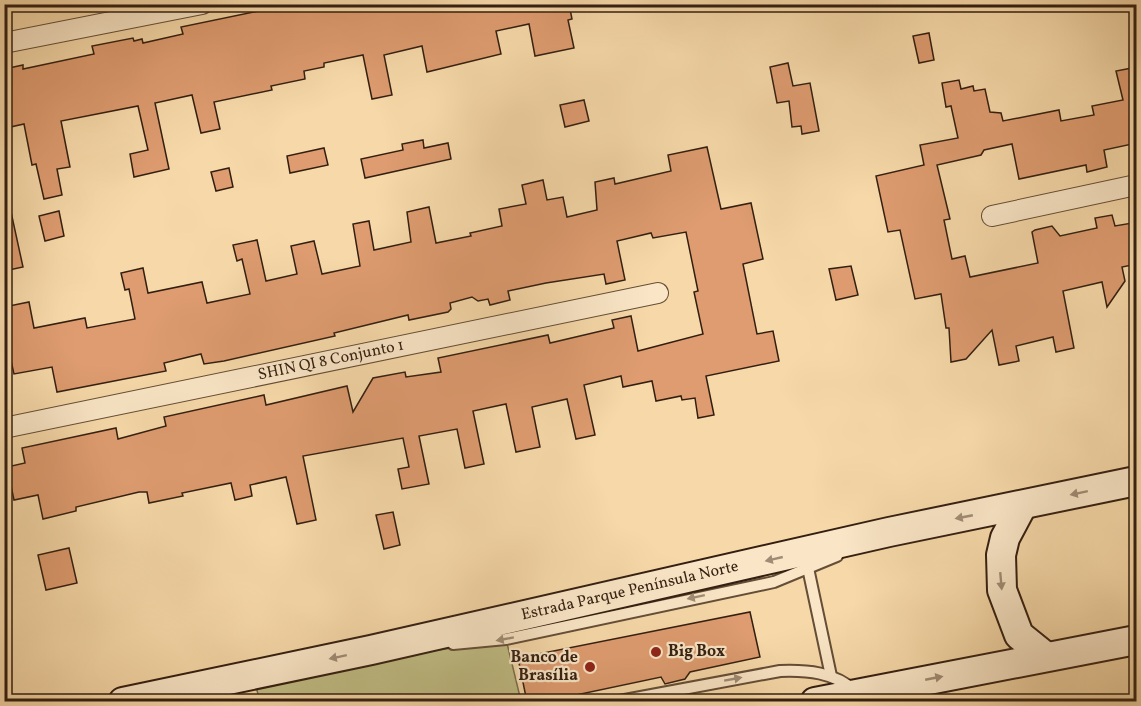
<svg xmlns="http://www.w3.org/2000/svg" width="1141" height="706" font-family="Vollkorn,serif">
<rect width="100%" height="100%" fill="#f7d9a9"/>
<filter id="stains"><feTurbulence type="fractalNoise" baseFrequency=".00333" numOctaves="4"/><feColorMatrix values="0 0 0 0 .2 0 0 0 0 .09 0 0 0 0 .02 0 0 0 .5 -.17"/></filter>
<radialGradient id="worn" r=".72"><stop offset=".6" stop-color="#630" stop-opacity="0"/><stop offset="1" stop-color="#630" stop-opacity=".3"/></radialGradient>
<!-- green -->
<polygon fill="#c1be85" stroke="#7a6e4b" stroke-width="1.5" points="506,639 521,701 260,701 254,680"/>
<!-- building -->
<g fill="#de9c70" stroke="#331f11" stroke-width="1.5">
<polygon points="292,4 433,4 434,11 466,4 569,4 572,19 568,20 574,48 535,56 529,24 496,31 501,54 427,72 422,46 384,55 392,95 372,99 363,55 324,63 324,67 304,71 305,79 271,86 272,90 214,102 220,129 201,133 192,95 155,103 169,169 134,177 130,154 148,150 138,106 61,121 70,167 57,169 62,195 44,199 36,164 32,165 24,124 6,128 4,69 23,65 23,69 94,54 92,46 133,38 134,41 142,39 143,43 183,34 181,27"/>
<polygon points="929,33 934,60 919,63 913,36"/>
<polygon points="788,63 793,86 810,83 819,131 802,134 801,126 792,127 789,101 777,103 770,67"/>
<polygon points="1137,67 1137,143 1104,150 1107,167 1087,172 1086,165 1019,179 1012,144 984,150 981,155 937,165 950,219 944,220 952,259 965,256 970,277 1038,263 1032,232 1035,230 1052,226 1060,236 1097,228 1095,218 1112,215 1115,226 1132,223 1137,247 1137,264 1122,267 1125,281 1107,307 1102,282 1063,291 1074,348 1056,352 1053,337 1016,346 1019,361 999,365 992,330 966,359 951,362 949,328 946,328 941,294 915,299 900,230 888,232 876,176 924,165 920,145 958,138 951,106 946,107 942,83 959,80 961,89 973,86 974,91 985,89 990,112 1001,113 1003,121 1059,110 1061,121 1094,115 1092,106 1123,100 1116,71"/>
<polygon points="584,100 589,121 565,127 560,105"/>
<polygon points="423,140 424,148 448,143 451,159 365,178 361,159 403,150 402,144"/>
<polygon points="707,147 721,209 751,203 763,259 743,264 757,334 773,331 779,361 706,376 714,415 698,418 695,398 682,400 681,396 656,401 652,381 623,387 621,376 584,385 595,435 576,439 567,399 532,407 540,447 516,452 506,404 473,411 484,464 465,468 457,429 419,436 429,484 402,489 398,469 409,467 403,438 303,456 316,520 297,524 286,477 250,485 252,496 235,500 231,483 182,493 183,496 149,503 147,492 139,492 76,507 76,511 43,519 38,495 14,500 7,467 25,463 22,448 116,428 118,439 166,426 164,417 264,395 266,405 347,386 353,412 373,378 405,372 406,377 441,372 438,358 548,335 550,343 614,328 612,320 631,316 638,351 703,334 694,292 698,291 686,232 653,238 651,233 617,241 625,280 606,284 604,274 546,283 508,291 510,300 490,305 488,299 478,301 472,297 450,303 451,309 448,312 409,320 408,315 334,333 335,336 224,361 204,364 201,354 164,363 166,371 57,392 52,367 14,374 9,352 4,353 4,307 29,302 34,328 85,318 87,328 135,319 129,289 125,290 121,273 143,268 148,293 202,282 207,303 250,294 242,259 237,261 233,245 257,240 266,281 297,274 291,246 314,241 322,274 360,266 353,224 369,221 374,250 411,242 407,212 429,207 436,243 471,236 470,233 502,226 499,209 526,204 522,185 543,180 547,200 563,197 567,217 597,210 595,182 614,178 615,184 671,171 668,155"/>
<polygon points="324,148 328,165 290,173 287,156"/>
<polygon points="229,168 233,187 216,191 211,172"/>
<polygon points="59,211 64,236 45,241 39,216"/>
<polygon points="11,212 23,267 4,271 4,213"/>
<polygon points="851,266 858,295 836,300 829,269"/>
<polygon points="393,512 400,545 384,549 376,515"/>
<polygon points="69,548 77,583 46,590 38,555"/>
<polygon points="750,612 760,657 690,672 685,679 665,684 661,677 543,702 527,702 518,658"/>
</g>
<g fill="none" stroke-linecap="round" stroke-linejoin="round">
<!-- service casing -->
<g stroke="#644e37" stroke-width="14">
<g id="service">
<polyline points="808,568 831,676"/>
<polyline points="453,644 506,639 774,582 837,556"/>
<path d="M614,702L780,671C807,670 834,672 855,691"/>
</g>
</g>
<!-- minor casing -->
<g stroke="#644e37" stroke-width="22">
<g id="minor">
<polyline points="4,43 202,4"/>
<polyline points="992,216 1136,185"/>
<path id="s1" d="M4,428L658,293"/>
</g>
</g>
<!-- secondary casing -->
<g stroke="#331f11" stroke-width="32">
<g id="secondary">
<polyline points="1022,506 1005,538 1001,555 1002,590 1019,635 1045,656"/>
<path id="s2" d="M123,702L371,650L889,532L1136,481"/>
<polyline points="815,702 1136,640"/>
</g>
</g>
<!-- service -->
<use href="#service" stroke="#fae6c7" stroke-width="10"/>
<!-- minor -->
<use href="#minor" stroke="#fae6c7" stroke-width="20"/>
<!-- secondary -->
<use href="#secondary" stroke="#fae6c7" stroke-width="28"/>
</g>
<!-- one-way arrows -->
<defs><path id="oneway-solid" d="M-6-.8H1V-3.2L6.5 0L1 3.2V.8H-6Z" transform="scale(1.5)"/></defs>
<g fill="#a08c75">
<use href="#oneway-solid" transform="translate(1079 493) rotate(168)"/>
<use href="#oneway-solid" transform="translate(964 517) rotate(169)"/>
<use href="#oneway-solid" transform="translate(774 559) rotate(167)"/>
<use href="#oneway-solid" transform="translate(1001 581) rotate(85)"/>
<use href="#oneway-solid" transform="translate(696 597) rotate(168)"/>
<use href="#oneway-solid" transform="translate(505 639) rotate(170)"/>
<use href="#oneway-solid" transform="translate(338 657) rotate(168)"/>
<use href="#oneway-solid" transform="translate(934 678) rotate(-11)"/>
<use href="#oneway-solid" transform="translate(733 679) rotate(-10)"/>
</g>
<!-- markers -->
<g fill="#8f2418" stroke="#fae6c7" stroke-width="2">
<circle cx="656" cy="652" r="6"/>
<circle cx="590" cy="667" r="6"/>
</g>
<g text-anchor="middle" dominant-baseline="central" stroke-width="4.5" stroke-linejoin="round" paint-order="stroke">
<!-- street labels -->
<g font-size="16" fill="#331f11" stroke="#fae6c7">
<text stroke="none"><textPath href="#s1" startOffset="334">SHIN QI 8 Conjunto 1</textPath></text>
<text stroke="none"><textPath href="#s2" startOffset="519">Estrada Parque Península Norte</textPath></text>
</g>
<!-- poi labels -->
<g font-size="16" font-weight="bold" fill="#331f11" stroke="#fae6c7" text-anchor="start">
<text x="668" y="652">Big Box</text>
<text x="578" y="658" text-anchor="end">Banco de<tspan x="578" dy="18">Brasília</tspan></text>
</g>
</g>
<!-- margin -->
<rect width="1141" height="706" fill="none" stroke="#f7d9a9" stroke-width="24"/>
<rect x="6" y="6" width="1129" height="694" fill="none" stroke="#331f11" stroke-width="3"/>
<rect x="12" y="12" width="1117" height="682" fill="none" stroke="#331f11" stroke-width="1.5"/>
<rect width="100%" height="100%" filter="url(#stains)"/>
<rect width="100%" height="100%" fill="url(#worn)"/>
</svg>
